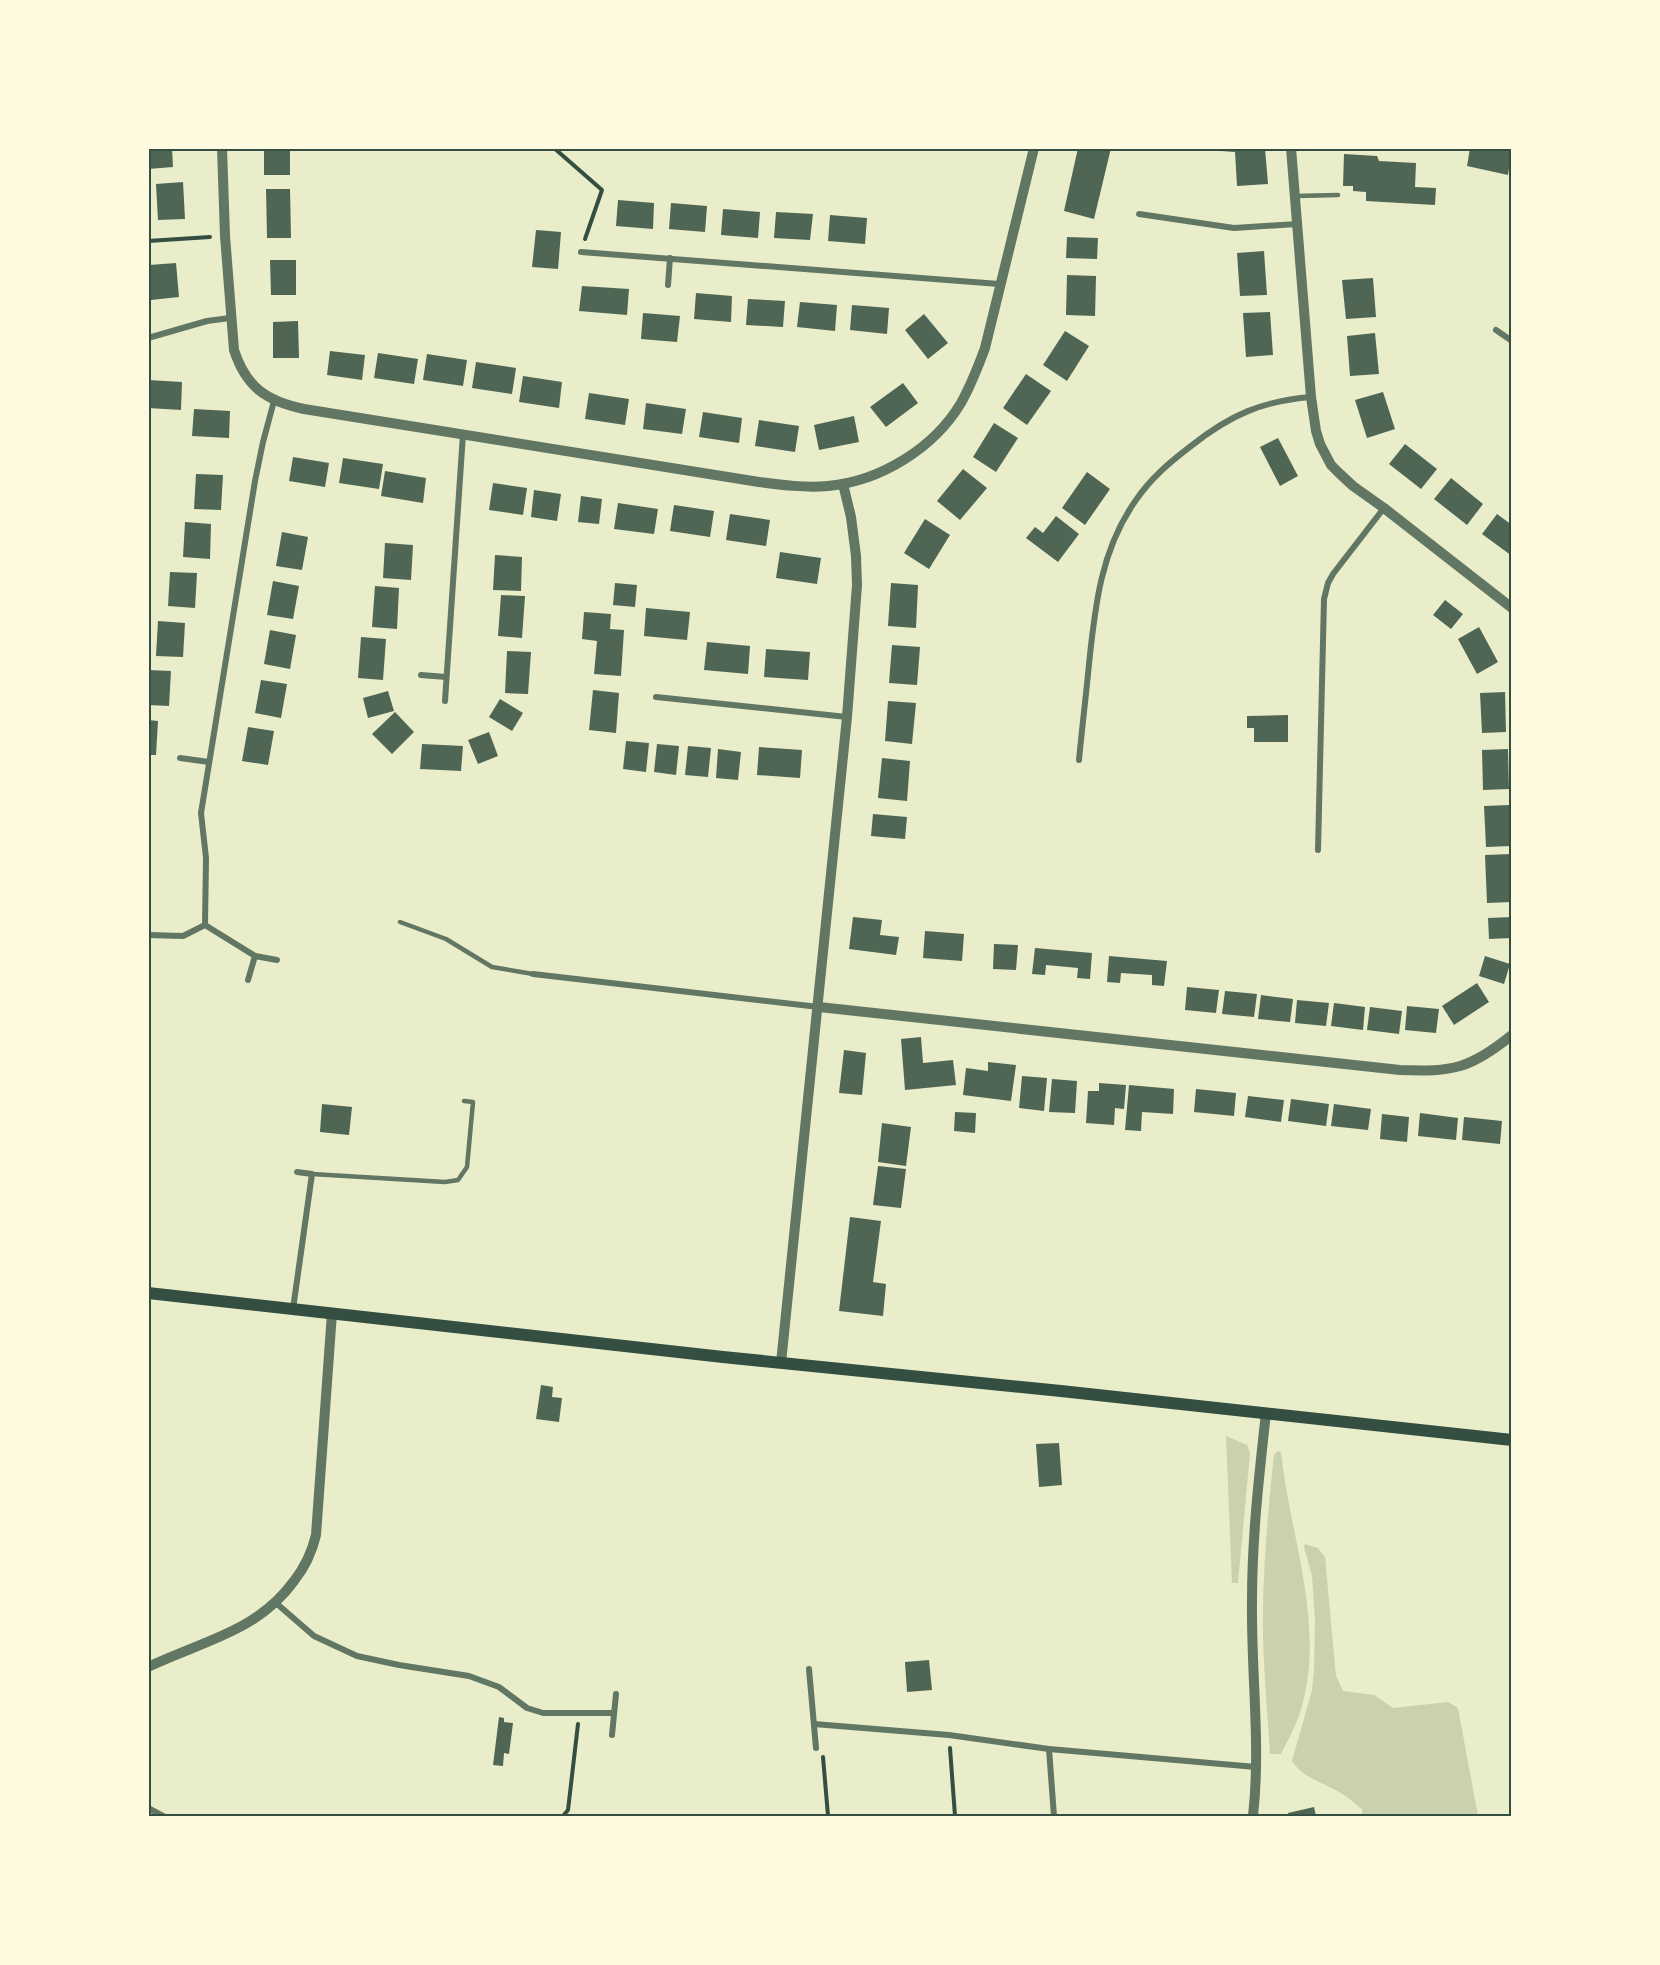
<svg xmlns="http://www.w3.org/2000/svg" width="1660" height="1965" font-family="'Fira Sans',sans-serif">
<rect width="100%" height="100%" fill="#e9edc9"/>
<!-- green -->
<g fill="#cad2ad">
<polygon points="1226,1436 1247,1445 1250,1453 1238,1583 1232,1583"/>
<path d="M1278,1451L1281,1452C1290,1539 1328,1629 1299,1716C1294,1729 1287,1742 1281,1754H1270C1267,1705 1262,1656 1263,1607C1264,1559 1268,1512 1273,1464L1274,1455Z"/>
<path d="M1305,1544L1318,1548L1325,1557L1336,1676L1343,1691L1374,1695L1393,1708L1448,1702L1458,1708L1478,1816H1362V1809C1354,1803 1347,1796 1339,1792C1322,1782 1303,1778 1292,1761L1312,1690L1314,1670L1315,1620L1312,1576L1304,1547Z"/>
</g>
<!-- building -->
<g fill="#4f6655">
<polygon points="148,148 172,148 173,167 148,169"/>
<rect x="264" y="148" width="26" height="27"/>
<polygon points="1078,148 1111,148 1094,219 1064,211"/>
<polygon points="1207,148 1265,148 1268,184 1237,186 1235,152 1207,150"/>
<polygon points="1470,148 1512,148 1508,175 1467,166"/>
<polygon points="1344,154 1377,156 1379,161 1416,163 1415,187 1436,188 1435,205 1366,201 1366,192 1353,191 1353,186 1343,186"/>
<polygon points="183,182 185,219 158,220 156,184"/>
<polygon points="266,189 290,189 291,238 267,238"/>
<polygon points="618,200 654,203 653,229 616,226"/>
<polygon points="671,203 707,206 705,232 669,229"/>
<polygon points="723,209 760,212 758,238 721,235"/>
<polygon points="776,212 813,214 810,240 774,238"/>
<polygon points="830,215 867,218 865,244 828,241"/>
<polygon points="536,230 561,232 558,269 532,267"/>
<polygon points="1067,237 1098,238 1097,259 1066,258"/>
<polygon points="1264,251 1267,295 1240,296 1237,253"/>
<polygon points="270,260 296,260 296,295 271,295"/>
<polygon points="176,263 179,297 151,300 149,265"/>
<polygon points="1067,275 1096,276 1095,316 1066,315"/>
<polygon points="1373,278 1376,317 1346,319 1342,280"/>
<polygon points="582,286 629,289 627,315 579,311"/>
<polygon points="696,293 732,296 731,322 694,319"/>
<polygon points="748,299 785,301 783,327 746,325"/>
<polygon points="800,302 837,305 835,331 797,327"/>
<polygon points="852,305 889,308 887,334 850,330"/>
<polygon points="1270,312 1273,355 1246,357 1243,313"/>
<polygon points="643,313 680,316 677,342 641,339"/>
<polygon points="924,314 948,343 928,359 905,330"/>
<polygon points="298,321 299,358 273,358 273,322"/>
<polygon points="1065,331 1089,346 1067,381 1043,365"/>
<polygon points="1375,333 1379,374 1350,376 1347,336"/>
<polygon points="330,351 365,355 362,380 327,375"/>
<polygon points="378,353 418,359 414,384 374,378"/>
<polygon points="427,354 467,360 463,386 423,380"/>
<polygon points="476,362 516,368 512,394 472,388"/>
<polygon points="1026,374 1051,391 1027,425 1003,408"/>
<polygon points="523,376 562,382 559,408 519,402"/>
<polygon points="148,380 182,382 181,410 148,408"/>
<polygon points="903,383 918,403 886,427 870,407"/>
<polygon points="1383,392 1395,429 1367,438 1355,400"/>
<polygon points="589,393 629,399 625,425 585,419"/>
<polygon points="646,403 686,409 682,434 643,429"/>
<polygon points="194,409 230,411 229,438 192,436"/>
<polygon points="703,412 742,418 739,443 699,437"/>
<polygon points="854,416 859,442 819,450 814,425"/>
<polygon points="759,420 799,426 795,452 755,446"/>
<polygon points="994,423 1018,438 996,472 973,457"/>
<polygon points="1278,438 1298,476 1280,486 1260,447"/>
<polygon points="1405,444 1437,469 1421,489 1389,464"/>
<polygon points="293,457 329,463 325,487 289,481"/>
<polygon points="343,458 383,464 379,489 339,483"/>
<polygon points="963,469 987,488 960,520 937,501"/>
<polygon points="385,471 426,478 423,503 381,496"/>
<polygon points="1087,472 1110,489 1085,525 1062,508"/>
<polygon points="196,474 223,475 221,510 194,509"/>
<polygon points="1451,478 1483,504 1467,525 1434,499"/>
<polygon points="493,483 527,488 523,515 489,510"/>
<polygon points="534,490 561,494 557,521 531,517"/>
<polygon points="581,496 602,499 599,524 578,522"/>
<polygon points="618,503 658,509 654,534 614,529"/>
<polygon points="674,505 714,511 710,537 670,531"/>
<polygon points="730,514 770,520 766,546 726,540"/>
<polygon points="1497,514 1512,525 1512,556 1482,534"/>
<polygon points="1056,516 1079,534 1058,562 1026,538 1035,527 1043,533"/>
<polygon points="925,519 950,535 929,569 904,553"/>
<polygon points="185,522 211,524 210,559 183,557"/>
<polygon points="282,532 308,537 302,570 276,566"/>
<polygon points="385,543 413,545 411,580 383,578"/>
<polygon points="780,552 821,558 817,584 776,578"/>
<polygon points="495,555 522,557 521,591 493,590"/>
<polygon points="170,572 197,573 195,608 168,606"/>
<polygon points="273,581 299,586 293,619 267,615"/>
<polygon points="615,583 637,585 635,607 613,605"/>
<polygon points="891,583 918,585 916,628 888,626"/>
<polygon points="375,586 399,588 397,629 372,627"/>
<polygon points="501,595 525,596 522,638 498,636"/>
<polygon points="1445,600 1463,614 1451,629 1433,615"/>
<polygon points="646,608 690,612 687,640 644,636"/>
<polygon points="584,612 611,614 610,629 624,630 621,676 594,674 597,641 582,639"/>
<polygon points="158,621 185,623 183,657 156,656"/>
<polygon points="1479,627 1498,662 1477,674 1458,639"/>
<polygon points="270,630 296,635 290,669 264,664"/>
<polygon points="361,637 386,639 383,680 358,678"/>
<polygon points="707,642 750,646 748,674 704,670"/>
<polygon points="892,645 920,647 917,685 889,683"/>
<polygon points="766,649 810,652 808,680 764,677"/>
<polygon points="507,651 531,652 528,694 505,693"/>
<polygon points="148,670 171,671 169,706 148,705"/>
<polygon points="261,680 287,684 281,718 255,713"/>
<polygon points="593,690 619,693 616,733 589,730"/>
<polygon points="388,691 394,711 368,718 363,698"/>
<polygon points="1505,692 1506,732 1482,733 1480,693"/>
<polygon points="500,699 523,713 512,731 489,717"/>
<polygon points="888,701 916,703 912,744 885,741"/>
<polygon points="395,712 414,732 392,754 372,734"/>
<polygon points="1288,715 1288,742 1254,742 1254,728 1247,728 1247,716"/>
<polygon points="148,720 158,721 156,755 148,755"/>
<polygon points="248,727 274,731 268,765 242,761"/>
<polygon points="489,732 498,756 478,764 468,740"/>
<polygon points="626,741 649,743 646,772 623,769"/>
<polygon points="422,744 463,746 461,771 420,769"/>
<polygon points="657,744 679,746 676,775 654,772"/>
<polygon points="688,746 711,748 708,777 685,775"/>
<polygon points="759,747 802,750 800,778 757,775"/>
<polygon points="718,749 741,752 738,780 716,778"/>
<polygon points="1508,749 1509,789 1483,790 1482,750"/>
<polygon points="882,758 910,761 907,801 878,798"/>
<polygon points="1510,805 1511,846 1486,847 1484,806"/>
<polygon points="873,814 907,817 905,839 871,836"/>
<polygon points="1511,854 1512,902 1487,903 1485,855"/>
<polygon points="853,917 882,920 880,935 899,937 896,955 849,949"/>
<polygon points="1512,917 1512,938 1489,939 1488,918"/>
<polygon points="925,931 964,934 962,961 923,958"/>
<polygon points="994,944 1018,945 1016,970 993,969"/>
<polygon points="1035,948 1092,953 1090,979 1077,978 1078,968 1046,965 1045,975 1032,974"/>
<polygon points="1109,956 1167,961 1164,986 1152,985 1152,975 1121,973 1120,983 1107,982"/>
<polygon points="1485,956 1510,964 1504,984 1479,976"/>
<polygon points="1477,983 1489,1002 1454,1025 1442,1006"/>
<polygon points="1187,987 1219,990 1216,1013 1185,1010"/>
<polygon points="1225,991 1257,994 1254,1017 1222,1014"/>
<polygon points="1261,995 1293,999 1290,1022 1258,1019"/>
<polygon points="1297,1000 1329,1003 1326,1026 1295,1023"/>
<polygon points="1334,1003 1365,1007 1363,1030 1331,1026"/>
<polygon points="1407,1006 1439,1009 1436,1033 1405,1030"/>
<polygon points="1370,1007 1402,1011 1399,1034 1367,1030"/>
<polygon points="921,1037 923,1063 953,1060 956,1085 905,1090 901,1039"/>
<polygon points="844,1050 866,1053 862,1095 839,1093"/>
<polygon points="988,1062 1016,1065 1011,1101 963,1095 966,1068 988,1071"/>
<polygon points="1022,1076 1047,1078 1044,1111 1019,1108"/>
<polygon points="1052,1079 1077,1081 1075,1113 1049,1112"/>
<polygon points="1099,1083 1126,1085 1124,1109 1115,1108 1114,1125 1086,1123 1088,1091 1099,1091"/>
<polygon points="1129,1085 1174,1089 1173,1114 1142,1112 1141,1131 1125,1130"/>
<polygon points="1196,1089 1236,1093 1234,1116 1194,1112"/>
<polygon points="1248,1096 1284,1100 1281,1122 1245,1117"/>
<polygon points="1291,1099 1329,1104 1326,1126 1288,1121"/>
<polygon points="322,1104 352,1107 349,1135 320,1132"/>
<polygon points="1334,1104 1371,1109 1368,1130 1331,1126"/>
<polygon points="955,1112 976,1113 975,1133 954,1131"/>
<polygon points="1420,1113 1458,1118 1456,1140 1418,1136"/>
<polygon points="1382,1114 1409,1117 1407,1142 1380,1139"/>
<polygon points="1464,1117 1502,1121 1500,1144 1462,1140"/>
<polygon points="882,1123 911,1127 906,1166 878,1162"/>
<polygon points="878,1166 906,1169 901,1208 873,1205"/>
<polygon points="850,1217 881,1221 873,1282 886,1284 883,1316 839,1311"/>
<polygon points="541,1385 553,1387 552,1397 562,1398 559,1422 536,1419"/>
<polygon points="1059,1443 1062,1485 1039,1487 1036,1444"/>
<polygon points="929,1660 932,1690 907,1692 905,1662"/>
<polygon points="499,1717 504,1718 504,1722 513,1723 509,1754 504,1753 503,1766 493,1765"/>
<polygon points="1314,1807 1316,1816 1289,1816 1288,1813"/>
</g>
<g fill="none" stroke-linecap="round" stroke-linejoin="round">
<!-- path -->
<g stroke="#344e41" stroke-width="4">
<polyline points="554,148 602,190 585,239"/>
<polyline points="148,241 210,237"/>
<polyline points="950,1748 955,1816"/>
<polyline points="823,1757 828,1816"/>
<polyline points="563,1816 568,1810 578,1724"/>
</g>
<!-- service -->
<g stroke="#617663" stroke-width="4.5">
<polyline points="1296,196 1338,195"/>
<polyline points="400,922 446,939 492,967 533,974"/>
<polyline points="312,1174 445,1182 458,1180 467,1167 473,1102 464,1101"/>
</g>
<!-- minor -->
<g stroke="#617663" stroke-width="6">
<polyline points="1139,214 1234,228 1297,224"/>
<polyline points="581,252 999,284"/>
<polyline points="668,285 670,258"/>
<polyline points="1496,330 1512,341"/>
<polyline points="148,338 207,321 230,318"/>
<polyline points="421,675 446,677"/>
<polyline points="656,697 847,717"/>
<polyline points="445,701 463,434"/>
<polyline points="180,758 209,762"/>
<path d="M1079,760C1082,728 1086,696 1089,664C1095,606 1101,549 1136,500C1151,478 1170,462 1191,446C1230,415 1262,401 1311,397"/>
<polyline points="1318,850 1324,599 1328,583 1333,574 1384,508"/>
<polyline points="205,925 206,858 201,813 255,481 263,442 274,401"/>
<polyline points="148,935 183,936 205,925 255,956 277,960"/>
<polyline points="533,974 819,1007"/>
<polyline points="248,980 255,956"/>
<polyline points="293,1309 312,1174 297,1172"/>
<polyline points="276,1603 314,1636 357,1656 399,1665 469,1676 499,1687 527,1708 543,1713 614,1713"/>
<polyline points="809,1669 816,1748"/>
<polyline points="814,1724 949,1735 1049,1749 1256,1767"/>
<polyline points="612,1735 616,1694"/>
<polyline points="1049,1749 1054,1816"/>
<polyline points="148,1808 163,1816"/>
</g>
<!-- tertiary -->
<g stroke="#617663" stroke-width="10">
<path d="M222,148L225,236L234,350C246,387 266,401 304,409L759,482C782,485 805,488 828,486C881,481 934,448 961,403C971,385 978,367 985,348L1034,148"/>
<polyline points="1291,148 1311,397 1316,431 1320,444 1331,465 1339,473 1353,486 1384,508 1512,608"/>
<path d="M819,1007L1400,1070C1453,1072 1470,1069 1512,1035"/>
<polyline points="781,1363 847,717 857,585 856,556 851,517 843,484"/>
<path d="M148,1667C202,1641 257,1632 294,1581C305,1567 312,1552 316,1535L332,1313"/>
<path d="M1253,1816C1261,1745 1251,1673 1252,1601C1252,1538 1259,1476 1266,1413"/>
</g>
<!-- secondary -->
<polyline stroke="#344e41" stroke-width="12" points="148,1293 723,1357 1061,1391 1512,1440"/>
</g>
<!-- border -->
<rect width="1660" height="1965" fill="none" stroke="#fefae0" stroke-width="300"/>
<rect x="150" y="150" width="1360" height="1665" fill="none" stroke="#344e41" stroke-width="2"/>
</svg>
